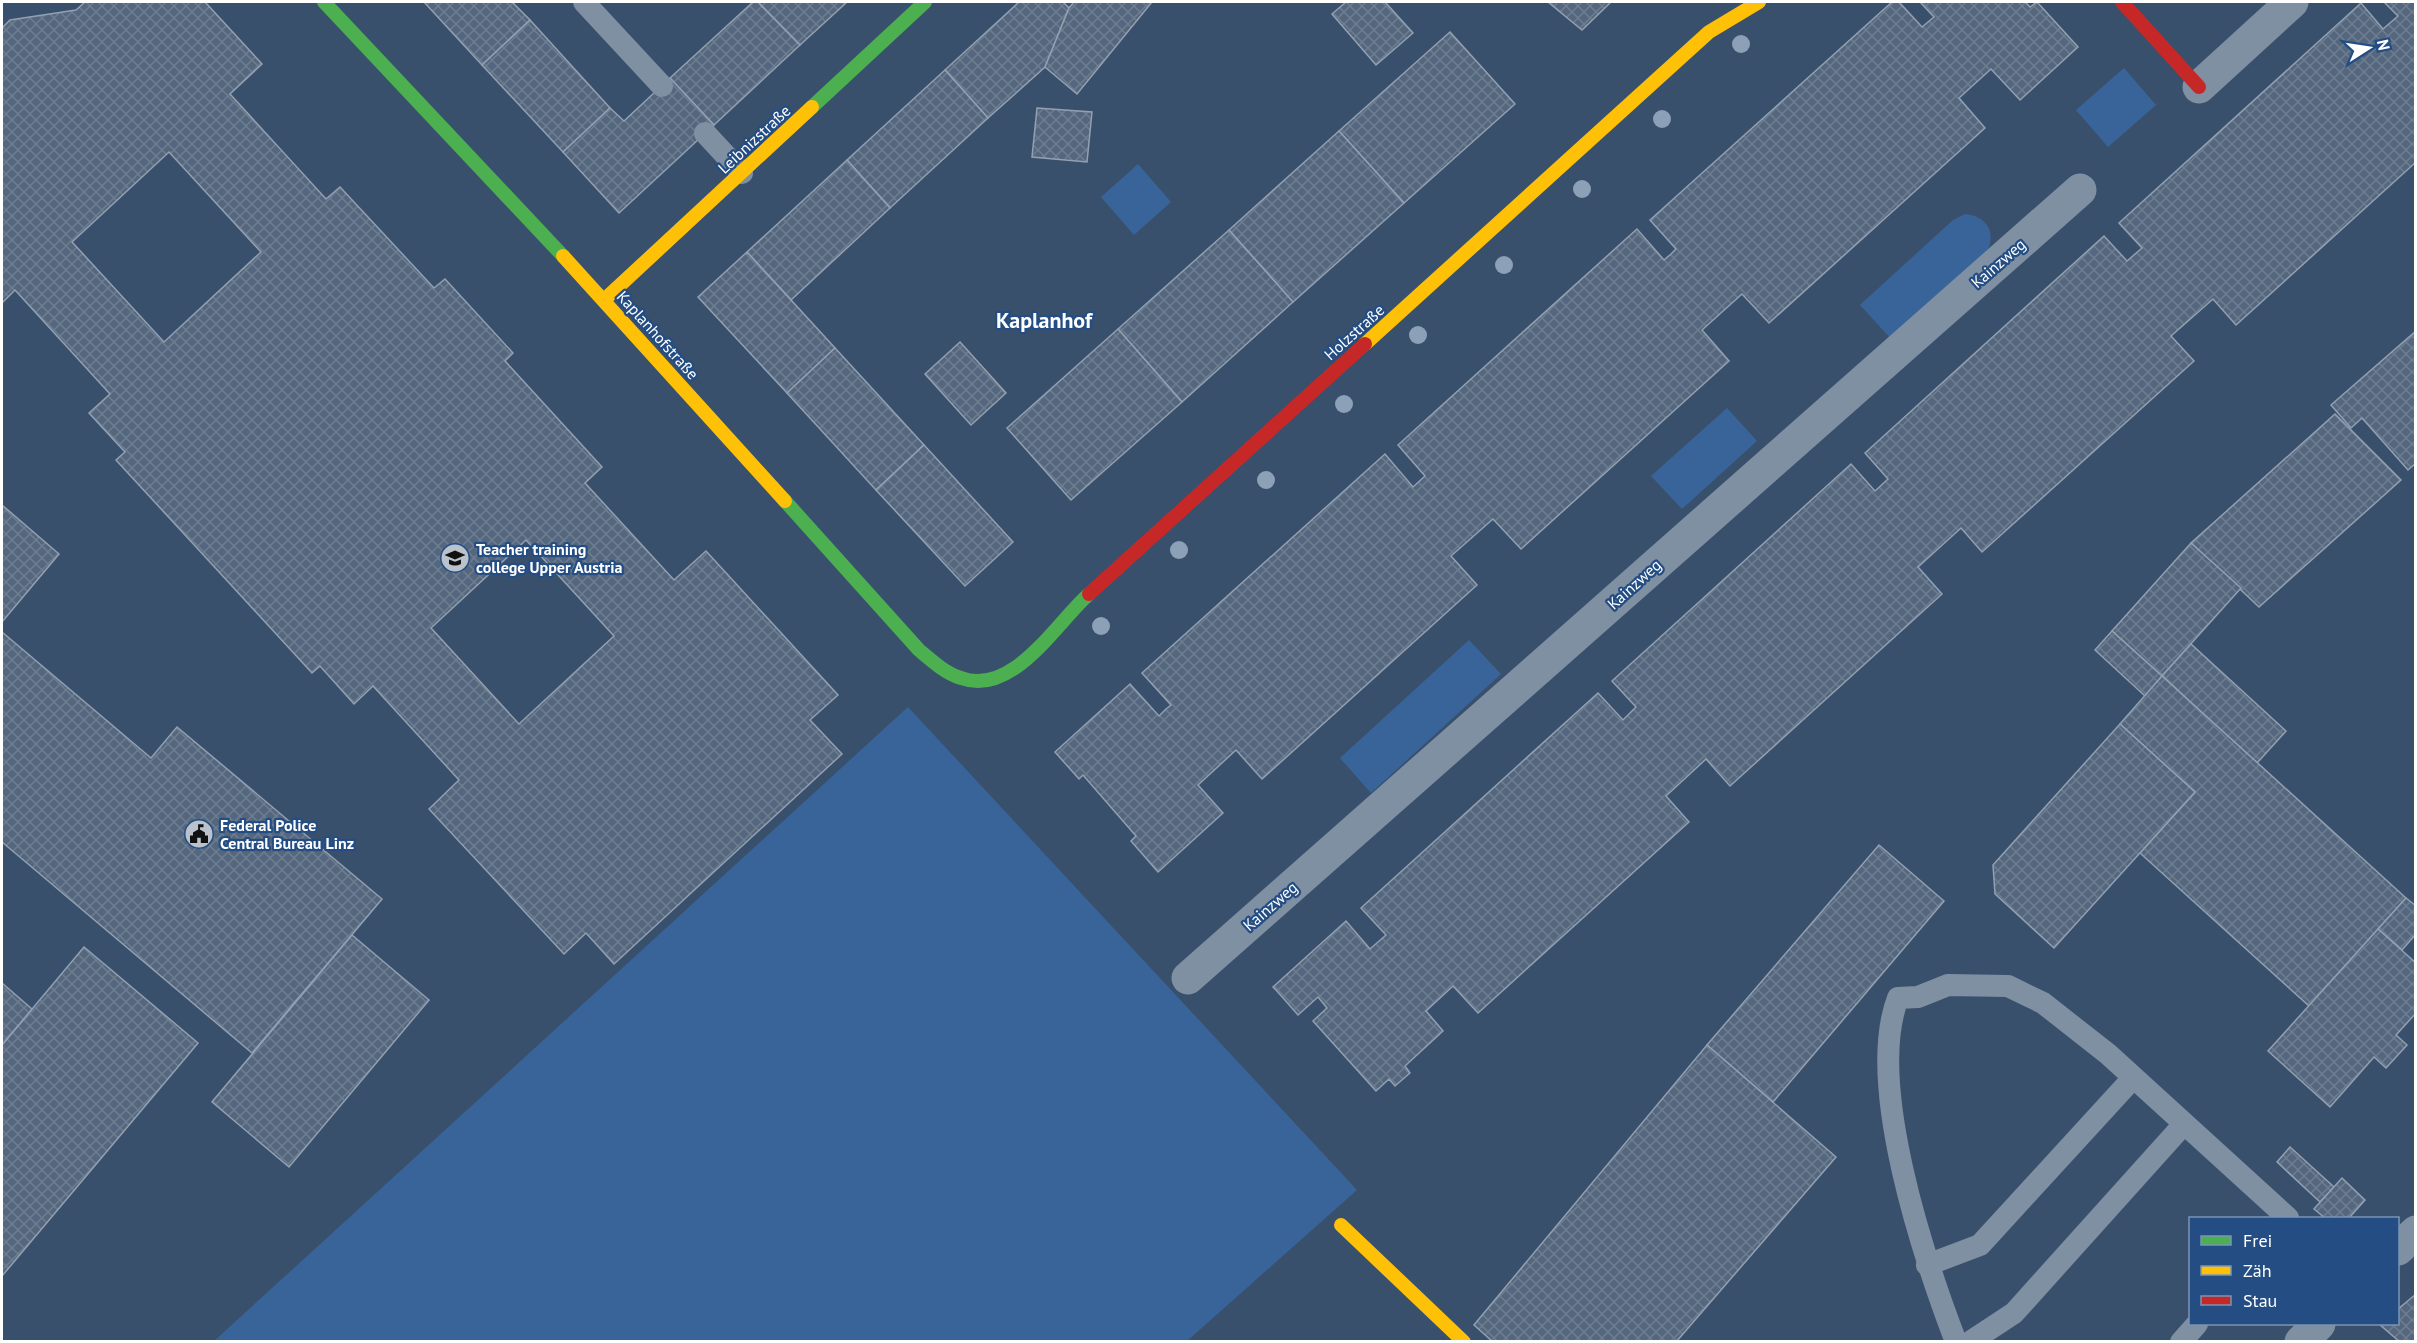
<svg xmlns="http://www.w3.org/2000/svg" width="2417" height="1343" font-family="'PT Sans',sans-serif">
<defs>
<pattern id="building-cross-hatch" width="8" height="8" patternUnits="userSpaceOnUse" patternTransform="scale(1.5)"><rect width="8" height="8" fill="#54677e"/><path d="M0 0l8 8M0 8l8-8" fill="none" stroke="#6e7e91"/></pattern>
</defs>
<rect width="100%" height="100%" fill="#39506d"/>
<!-- park -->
<g fill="#386499">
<polygon points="2124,68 2156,105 2108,147 2076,110"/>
<polygon points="1138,164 1171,202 1134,235 1101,197"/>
<path d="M1965,214C1991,217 1997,237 1984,258L1892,340L1860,305L1953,220Z"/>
<polygon points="1727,408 1757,441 1682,509 1651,476"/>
<polygon points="1469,640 1501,674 1371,793 1340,758"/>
<polygon points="908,707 1357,1190 1187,1341 213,1342"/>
</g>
<!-- building -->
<g fill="url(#building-cross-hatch)" stroke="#93a0b1" stroke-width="1.5" fill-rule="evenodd">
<path d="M85,2H205L262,64L230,94L326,199L340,187L434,288L445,279L513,353L505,361L602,467L585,483L674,580L706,551L838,695L810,720L842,754L614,964L586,933L564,954L429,809L459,780L373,686L354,704L320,666L312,673L116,460L125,452L89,413L110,394L15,290L2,303V28L10,20L76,10ZM169,152L261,252L164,342L72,242ZM526,540L614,636L519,724L431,628Z"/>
<polygon points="424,2 512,2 530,20 482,65"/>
<polygon points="753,2 758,2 800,45 714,125 670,78"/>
<polygon points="758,2 847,2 800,45"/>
<polygon points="1019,2 1063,2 1069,8 1045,67 988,118 945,70"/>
<polygon points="1074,2 1152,2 1077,94 1045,67 1069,8"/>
<polygon points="1346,2 1385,2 1413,33 1376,65 1332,14"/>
<polygon points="1548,2 1611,2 1582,30"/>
<polygon points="1892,2 1899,2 1922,27 1934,17 1920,2 2025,2 2030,7 2037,2 2078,47 2020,100 1991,69 1959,98 1985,128 1769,323 1742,294 1702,330 1729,361 1521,549 1493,519 1451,556 1477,585 1262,779 1236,750 1198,785 1223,813 1158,872 1131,841 1136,836 1083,775 1079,779 1055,752 1130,684 1159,716 1166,709 1171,705 1142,673 1385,454 1413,487 1425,476 1398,445 1637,229 1664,260 1671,254 1676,249 1650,220"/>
<polygon points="2384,2 2416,2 2416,162 2236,325 2213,299 2171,336 2194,361 1982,552 1961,528 1918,567 1942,594 1730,786 1706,759 1666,796 1689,822 1478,1013 1453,986 1426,1011 1443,1031 1405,1066 1410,1073 1395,1086 1389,1079 1376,1091 1313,1021 1327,1008 1318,997 1298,1015 1276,990 1273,987 1346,921 1370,949 1386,935 1361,908 1598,693 1623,720 1636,707 1612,681 1851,464 1875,491 1888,479 1865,453 2104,236 2127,261 2142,248 2119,223 2361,3 2383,29 2398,16"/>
<polygon points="530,20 610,108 563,152 482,65"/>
<polygon points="1450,32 1515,104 1404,203 1339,131"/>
<polygon points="945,70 988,118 890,208 847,160"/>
<polygon points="670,78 714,125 619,213 563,152 610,108 624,121"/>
<polygon points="1037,108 1092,112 1087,162 1032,157"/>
<polygon points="1339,131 1404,203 1293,302 1229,230"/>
<polygon points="847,160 890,208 791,300 747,252"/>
<polygon points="1229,230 1293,302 1182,402 1118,329"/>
<polygon points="747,252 835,348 787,393 698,297"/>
<polygon points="1118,329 1182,402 1071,500 1007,428"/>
<polygon points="2416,331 2416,463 2408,470 2362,418 2351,428 2331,405"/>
<polygon points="960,342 1006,393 971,425 925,374"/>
<polygon points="835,348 924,445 876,490 787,393"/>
<polygon points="2335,414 2401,480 2259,607 2191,543"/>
<polygon points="924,445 1013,542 965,586 876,490"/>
<polygon points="2,505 59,554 2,622"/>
<polygon points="2191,543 2241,588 2162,676 2112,631"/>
<polygon points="2112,631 2162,676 2145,696 2095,650"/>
<polygon points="2,632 151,758 177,727 382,899 252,1053 2,842"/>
<polygon points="2191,644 2286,731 2257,763 2162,676"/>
<polygon points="2162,676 2406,898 2309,1006 2140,853 2195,792 2120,724"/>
<polygon points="2120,724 2195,792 2054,948 1995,894 1993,865"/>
<polygon points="1879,845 1944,901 1773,1102 1707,1045"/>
<polygon points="2406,898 2416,906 2416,934 2402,950 2378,929"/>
<polygon points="2378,929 2416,963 2416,1013 2396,1035 2407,1045 2386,1068 2374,1057 2330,1107 2268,1051"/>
<polygon points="352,935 429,1000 289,1167 212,1102"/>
<polygon points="84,947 198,1043 2,1276 2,1045"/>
<polygon points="2,983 32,1009 2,1045"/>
<polygon points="1707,1045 1836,1157 1676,1342 1493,1342 1474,1325"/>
<polygon points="2290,1147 2334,1187 2320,1202 2277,1162"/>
<polygon points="2342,1178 2365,1200 2349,1218 2325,1218 2314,1209"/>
<polygon points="2416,1294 2416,1342 2400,1342 2379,1324 2398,1324 2398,1309"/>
</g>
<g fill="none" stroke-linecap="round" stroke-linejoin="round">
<!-- lane -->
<g stroke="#8090a3" stroke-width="22">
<polyline points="584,2 662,86"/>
<polyline points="705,133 742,173"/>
<polyline points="1927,1265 1980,1245 2133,1078"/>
<path d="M1956,1342C1924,1258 1865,1083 1898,998L1918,997L1948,985L2008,986L2043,1003L2108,1054L2288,1218"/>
<polyline points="1970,1342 2014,1313 2184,1124"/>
<polyline points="2181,1342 2197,1324"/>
</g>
<!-- street -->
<g stroke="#8090a3" stroke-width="33">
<polyline points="2199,87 2292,2"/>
<polyline points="1188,978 2080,190"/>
<polyline points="2398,1249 2416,1232"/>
<polyline points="2301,1342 2319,1324"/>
</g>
<!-- fast -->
<g stroke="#4caf50" stroke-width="14">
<polyline points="324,2 563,256"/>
<polyline points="812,107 925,2"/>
<path d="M785,501L919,650C932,661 945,673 961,678C1013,697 1056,623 1089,594"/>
</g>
<!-- slow -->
<g stroke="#ffc107" stroke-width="14">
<polyline points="563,256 785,501"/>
<polyline points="604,300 812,107"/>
<polyline points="1365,344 1709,32 1759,2"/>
<polyline points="1341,1225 1464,1342"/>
</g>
<!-- jam -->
<g stroke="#c62828" stroke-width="14">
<polyline points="2122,2 2199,87"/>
<polyline points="1089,594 1365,344"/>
</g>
</g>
<!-- trees -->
<g fill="#8ca0b8">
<circle cx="1741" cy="44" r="9"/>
<circle cx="1662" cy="119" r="9"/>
<circle cx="1582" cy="189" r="9"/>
<circle cx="1504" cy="265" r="9"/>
<circle cx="1418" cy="335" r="9"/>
<circle cx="1344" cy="404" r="9"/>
<circle cx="1266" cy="480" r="9"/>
<circle cx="1179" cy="550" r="9"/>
<circle cx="1101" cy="626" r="9"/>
</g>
<!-- icons -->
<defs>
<g id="university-disc" transform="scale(1.5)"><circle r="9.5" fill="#bac2cc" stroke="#234d83"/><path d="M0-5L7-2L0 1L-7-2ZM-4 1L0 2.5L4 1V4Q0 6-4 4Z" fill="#111"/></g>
<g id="civic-disc" transform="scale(1.5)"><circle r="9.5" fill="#bac2cc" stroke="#234d83"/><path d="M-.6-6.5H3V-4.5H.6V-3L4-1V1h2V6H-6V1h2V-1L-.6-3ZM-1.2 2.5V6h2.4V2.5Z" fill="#111"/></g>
</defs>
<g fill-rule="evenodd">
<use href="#university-disc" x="455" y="558"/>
<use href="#civic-disc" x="199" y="834"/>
</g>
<g text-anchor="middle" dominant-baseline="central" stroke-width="4.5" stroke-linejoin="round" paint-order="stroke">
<!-- street labels -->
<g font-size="16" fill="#fff" stroke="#234d83">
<text transform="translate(754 139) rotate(-43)">Leibnizstraße</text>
<text transform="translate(1998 263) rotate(-41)">Kainzweg</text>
<text transform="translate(1354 332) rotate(-42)">Holzstraße</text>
<text transform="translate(658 335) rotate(48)">Kaplanhofstraße</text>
<text transform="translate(1634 584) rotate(-42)">Kainzweg</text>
<text transform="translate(1270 906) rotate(-41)">Kainzweg</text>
</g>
<!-- poi labels -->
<g font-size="16" font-weight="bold" fill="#fff" stroke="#234d83" text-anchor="start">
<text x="476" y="549">Teacher training<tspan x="476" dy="18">college Upper Austria</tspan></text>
<text x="220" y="825">Federal Police<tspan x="220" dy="18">Central Bureau Linz</tspan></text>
</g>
<!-- district labels -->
<g font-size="22" font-weight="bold" fill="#fff" stroke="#234d83">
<text x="1044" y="320">Kaplanhof</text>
</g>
</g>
<!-- border -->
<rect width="2417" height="1343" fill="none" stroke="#ffffff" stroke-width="6"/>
<!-- legend -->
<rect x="2189" y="1217" width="210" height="108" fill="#234d83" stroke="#7b94b5" stroke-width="1.5"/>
<rect x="2201" y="1236" width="30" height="9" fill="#4caf50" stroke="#7b94b5" stroke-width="1.5"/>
<text x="2243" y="1247" font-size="18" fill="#ffffff">Frei</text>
<rect x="2201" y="1266" width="30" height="9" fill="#ffc107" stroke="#7b94b5" stroke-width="1.5"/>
<text x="2243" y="1277" font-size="18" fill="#ffffff">Zäh</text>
<rect x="2201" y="1296" width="30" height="9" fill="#c62828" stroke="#7b94b5" stroke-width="1.5"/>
<text x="2243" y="1307" font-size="18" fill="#ffffff">Stau</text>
<!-- north arrow -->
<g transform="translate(2369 48) rotate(78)" stroke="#234d83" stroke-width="4.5" paint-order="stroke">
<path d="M0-4.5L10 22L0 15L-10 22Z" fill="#ffffff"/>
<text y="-9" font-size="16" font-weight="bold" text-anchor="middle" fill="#ffffff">N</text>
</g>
</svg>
